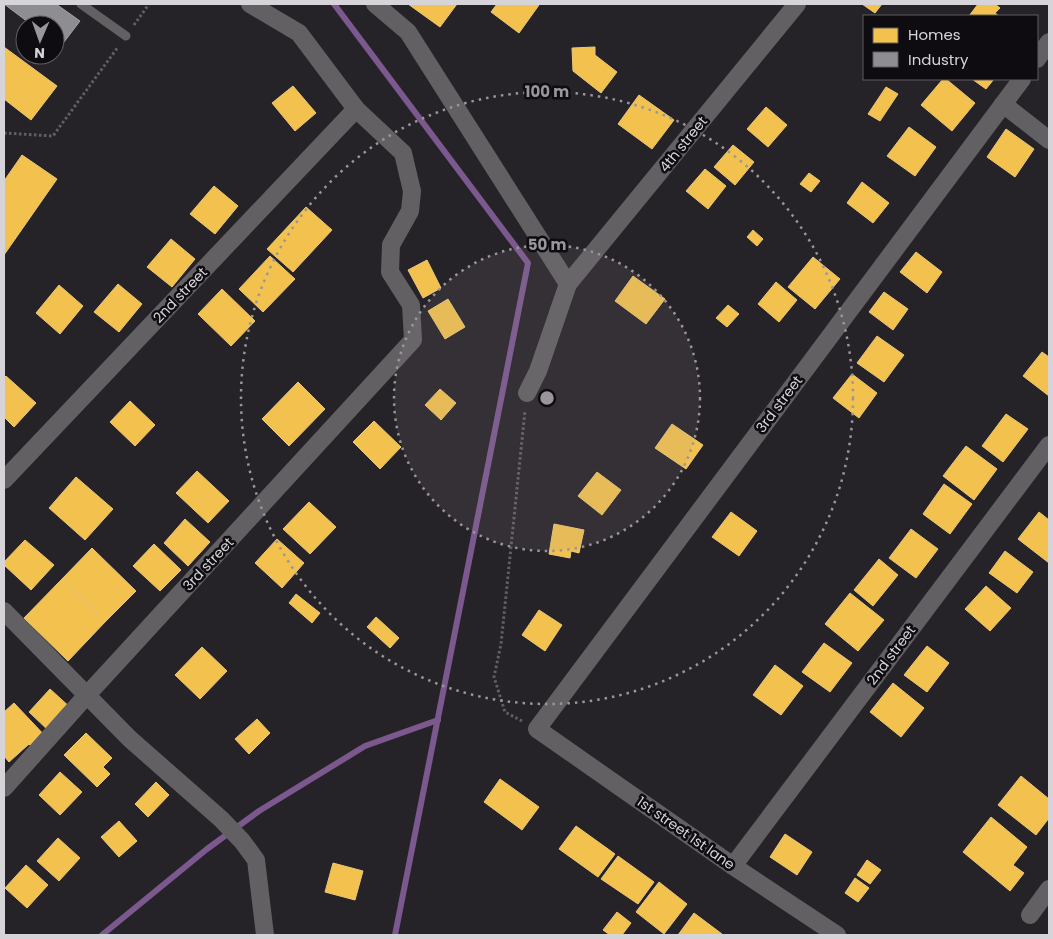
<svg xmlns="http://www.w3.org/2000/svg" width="1053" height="939" font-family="Poppins,sans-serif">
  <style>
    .homes { fill: #f2c14e; stroke: #eac778 }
    .industry { fill: #8d8d92; stroke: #a3a2a7 }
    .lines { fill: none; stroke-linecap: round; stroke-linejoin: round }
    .stream { stroke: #7b588e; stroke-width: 6 }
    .path { stroke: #605f61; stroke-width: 3; stroke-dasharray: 2.5 2.5; stroke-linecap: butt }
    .lane { stroke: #626063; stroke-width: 9 }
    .street { stroke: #626063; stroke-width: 18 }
    .ring { fill: none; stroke: #99969b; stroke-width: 2.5; stroke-dasharray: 2.5 5 }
    .labels { text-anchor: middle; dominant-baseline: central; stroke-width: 5; stroke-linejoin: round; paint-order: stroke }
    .street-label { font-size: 14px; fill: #d7d4d9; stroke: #0e0c10 }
    .centre { fill: #99969b; stroke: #0e0c10; stroke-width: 2.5 }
    .ring-label { font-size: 15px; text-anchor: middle; font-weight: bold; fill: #99969b; stroke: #0e0c10; stroke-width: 5; stroke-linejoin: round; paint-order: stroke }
  </style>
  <rect width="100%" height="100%" fill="#262328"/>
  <g class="homes">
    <path d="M408,4H457L440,27Z"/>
    <path d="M497,4H537L539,5L519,33L491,12Z"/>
    <path d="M862,4H882L875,13Z"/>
    <path d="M978,4H995L1000,8L995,13L999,16H969Z"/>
    <path d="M4,47L57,86L31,120L4,99Z"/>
    <path d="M595,47V55L617,72L601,93L573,71L572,48Z"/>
    <path d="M943,79H946L975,103L952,131L921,105Z"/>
    <path d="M972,79H994L986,89Z"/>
    <path d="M293,86L316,113L295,131L272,103Z"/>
    <path d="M886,87L898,94L880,121L868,114Z"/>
    <path d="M639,95L674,120L652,149L618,124Z"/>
    <path d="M766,107L787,125L768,147L747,129Z"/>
    <path d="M909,127L936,147L915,176L887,156Z"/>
    <path d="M1006,129L1034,149L1015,177L987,157Z"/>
    <path d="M733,145L754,162L735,185L714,167Z"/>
    <path d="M22,155L57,179L4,255V181Z"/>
    <path d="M705,169L726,186L708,209L686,191Z"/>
    <path d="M809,173L820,181L811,192L800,184Z"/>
    <path d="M862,182L889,203L873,223L847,203Z"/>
    <path d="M214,186L238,206L215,234L190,214Z"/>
    <path d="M306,207L332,230L293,272L267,249Z"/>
    <path d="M753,230L763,239L757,246L747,237Z"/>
    <path d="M171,239L195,259L172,287L147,267Z"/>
    <path d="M916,252L942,272L927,293L900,272Z"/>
    <path d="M270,256L295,279L263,312L239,289Z"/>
    <path d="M813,257L840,279L815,309L788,287Z"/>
    <path d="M427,260L441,288L423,298L408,270Z"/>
    <path d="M633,276L665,299L646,324L615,301Z"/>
    <path d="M776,282L797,300L779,322L758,304Z"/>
    <path d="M118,284L142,304L119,332L94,312Z"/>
    <path d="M59,285L83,306L60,334L36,313Z"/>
    <path d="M222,289L255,321L231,346L198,314Z"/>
    <path d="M884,292L908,309L893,330L869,312Z"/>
    <path d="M448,299L465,327L445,339L428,311Z"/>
    <path d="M728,305L739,314L727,327L716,318Z"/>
    <path d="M877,336L904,355L884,382L857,363Z"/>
    <path d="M1042,352L1049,357V396L1023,376Z"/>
    <path d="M852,374L877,393L859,418L833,398Z"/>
    <path d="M6,376L36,403L14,427L4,417V378Z"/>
    <path d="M298,382L325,409L289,446L262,419Z"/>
    <path d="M440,389L456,403L441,420L425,405Z"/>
    <path d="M130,401L155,425L135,446L110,422Z"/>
    <path d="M1006,414L1028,429L1003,462L982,446Z"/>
    <path d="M374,421L401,447L380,469L353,442Z"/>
    <path d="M672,424L703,445L686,469L655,448Z"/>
    <path d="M966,446L997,469L974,500L943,476Z"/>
    <path d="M197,471L229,501L208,523L176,493Z"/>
    <path d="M597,472L621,490L602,515L578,496Z"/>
    <path d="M76,477L113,509L85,540L49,508Z"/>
    <path d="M944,484L972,504L950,534L923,514Z"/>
    <path d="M309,502L336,527L310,554L283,529Z"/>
    <path d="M731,512L757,531L739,556L712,537Z"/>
    <path d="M1039,512L1049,520V563L1018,539Z"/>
    <path d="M185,519L210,542L188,566L164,543Z"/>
    <path d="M554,524L584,530L579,553L571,551L570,558L549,554Z"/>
    <path d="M911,529L938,549L916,578L889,558Z"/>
    <path d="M277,539L304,563L282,588L255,563Z"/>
    <path d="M25,540L54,565L31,590L4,565V562Z"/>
    <path d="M154,544L181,570L160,591L133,566Z"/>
    <path d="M92,548L136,591L106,621L62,579Z"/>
    <path d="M1005,551L1033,572L1017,593L989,573Z"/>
    <path d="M879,559L898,575L873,606L854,590Z"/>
    <path d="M62,579L106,621L68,661L24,618Z"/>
    <path d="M986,586L1011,608L990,631L965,609Z"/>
    <path d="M850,593L884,620L858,651L825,624Z"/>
    <path d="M296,594L320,613L312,623L289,603Z"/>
    <path d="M539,610L562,625L545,651L522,635Z"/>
    <path d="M376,617L399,638L390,648L367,627Z"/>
    <path d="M824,643L852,663L830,692L802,672Z"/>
    <path d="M927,646L949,663L927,692L904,675Z"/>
    <path d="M202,647L227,671L200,699L175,675Z"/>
    <path d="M775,665L803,686L781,715L753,695Z"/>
    <path d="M893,683L924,708L901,737L870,712Z"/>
    <path d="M50,689L72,709L50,732L29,712Z"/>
    <path d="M14,703L48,739L35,751L29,744L9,762L4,756V712Z"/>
    <path d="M257,719L270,733L249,754L235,739Z"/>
    <path d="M86,733L112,758L103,767L110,774L97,787L64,755Z"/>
    <path d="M60,772L82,792L60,815L39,795Z"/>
    <path d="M1021,776L1049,799V818L1036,835L998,805Z"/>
    <path d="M500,779L539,807L522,830L484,802Z"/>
    <path d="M156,782L169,795L148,817L135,804Z"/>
    <path d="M991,817L1027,847L1013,865L1024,873L1010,891L963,852Z"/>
    <path d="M119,821L137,841L119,857L101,837Z"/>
    <path d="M576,826L615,854L598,877L559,849Z"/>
    <path d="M785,834L812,852L797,875L770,857Z"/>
    <path d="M58,838L80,858L59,881L37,861Z"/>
    <path d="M618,856L654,882L638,904L601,879Z"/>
    <path d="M867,860L881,870L870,884L857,875Z"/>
    <path d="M333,863L363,871L355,900L325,892Z"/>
    <path d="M26,865L48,885L27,908L5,888Z"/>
    <path d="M855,878L869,888L858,902L845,893Z"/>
    <path d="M659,882L687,904L664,934L636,912Z"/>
    <path d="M617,912L631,923L622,935H610L603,930Z"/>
    <path d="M694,913L722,934V935H678Z"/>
  </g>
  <path class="industry" d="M4,4H56L80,21L61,46L55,42V25H32Z"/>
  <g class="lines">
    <g class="stream">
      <path d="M334,4L528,263L395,935"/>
      <path d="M102,935L207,849L259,811L365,746L438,720"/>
    </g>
    <g class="path">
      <path d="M134,25L149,4"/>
      <path d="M4,133L53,136L118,47"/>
      <path d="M522,721L505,712L494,677L501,644L525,411"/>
    </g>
    <path class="lane" d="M81,4L126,36"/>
    <g class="street">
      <path d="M375,4L408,32L568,284"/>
      <path d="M1037,59L1049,42"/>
      <path d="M1003,104L1049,140"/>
      <path d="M527,393L538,371L568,284L797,4"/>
      <path d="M4,480L356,109"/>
      <path d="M4,611L130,739L221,819L242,841L256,860L265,935"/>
      <path d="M4,788L87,695L413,340L411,305L390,272L391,245L410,211L412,191L403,153L356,109L299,33L250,4"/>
      <path d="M733,866L1049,445"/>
      <path d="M1030,915L1049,889"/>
      <path d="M837,935L733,866L537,729L1022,79"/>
    </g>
  </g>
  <circle cx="547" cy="398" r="153" fill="#99969b" fill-opacity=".12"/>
  <g class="ring">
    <circle cx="547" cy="398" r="153"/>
    <circle cx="547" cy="398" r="306"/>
  </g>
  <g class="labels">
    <g class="street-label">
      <text transform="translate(683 144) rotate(-51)">4th street</text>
      <text transform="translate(180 295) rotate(-46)">2nd street</text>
      <text transform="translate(779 404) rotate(-53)">3rd street</text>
      <text transform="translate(208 564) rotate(-47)">3rd street</text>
      <text transform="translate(891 655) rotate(-53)">2nd street</text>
      <text transform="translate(686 833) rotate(35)">1st street 1st lane</text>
    </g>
  </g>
  <circle cx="547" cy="398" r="8" class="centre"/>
  <g class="ring-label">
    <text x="547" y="97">100 m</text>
    <text x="547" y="250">50 m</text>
  </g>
  <rect width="1053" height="939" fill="none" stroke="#d7d4d9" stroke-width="10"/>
  <rect x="863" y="15" width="175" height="65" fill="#0e0c10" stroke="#5e5c60"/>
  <rect x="873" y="28" width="25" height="15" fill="#f2c14e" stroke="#5e5c60"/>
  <text x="908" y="40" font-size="15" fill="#d7d4d9">Homes</text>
  <rect x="873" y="52" width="25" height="15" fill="#8d8d92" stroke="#5e5c60"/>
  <text x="908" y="65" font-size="15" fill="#d7d4d9">Industry</text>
  <g transform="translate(40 40) rotate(182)"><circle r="24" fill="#0e0c10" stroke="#5e5c60"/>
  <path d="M0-4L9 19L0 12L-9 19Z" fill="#99969b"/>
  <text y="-8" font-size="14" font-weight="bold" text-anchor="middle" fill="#d7d4d9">N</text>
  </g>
</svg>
